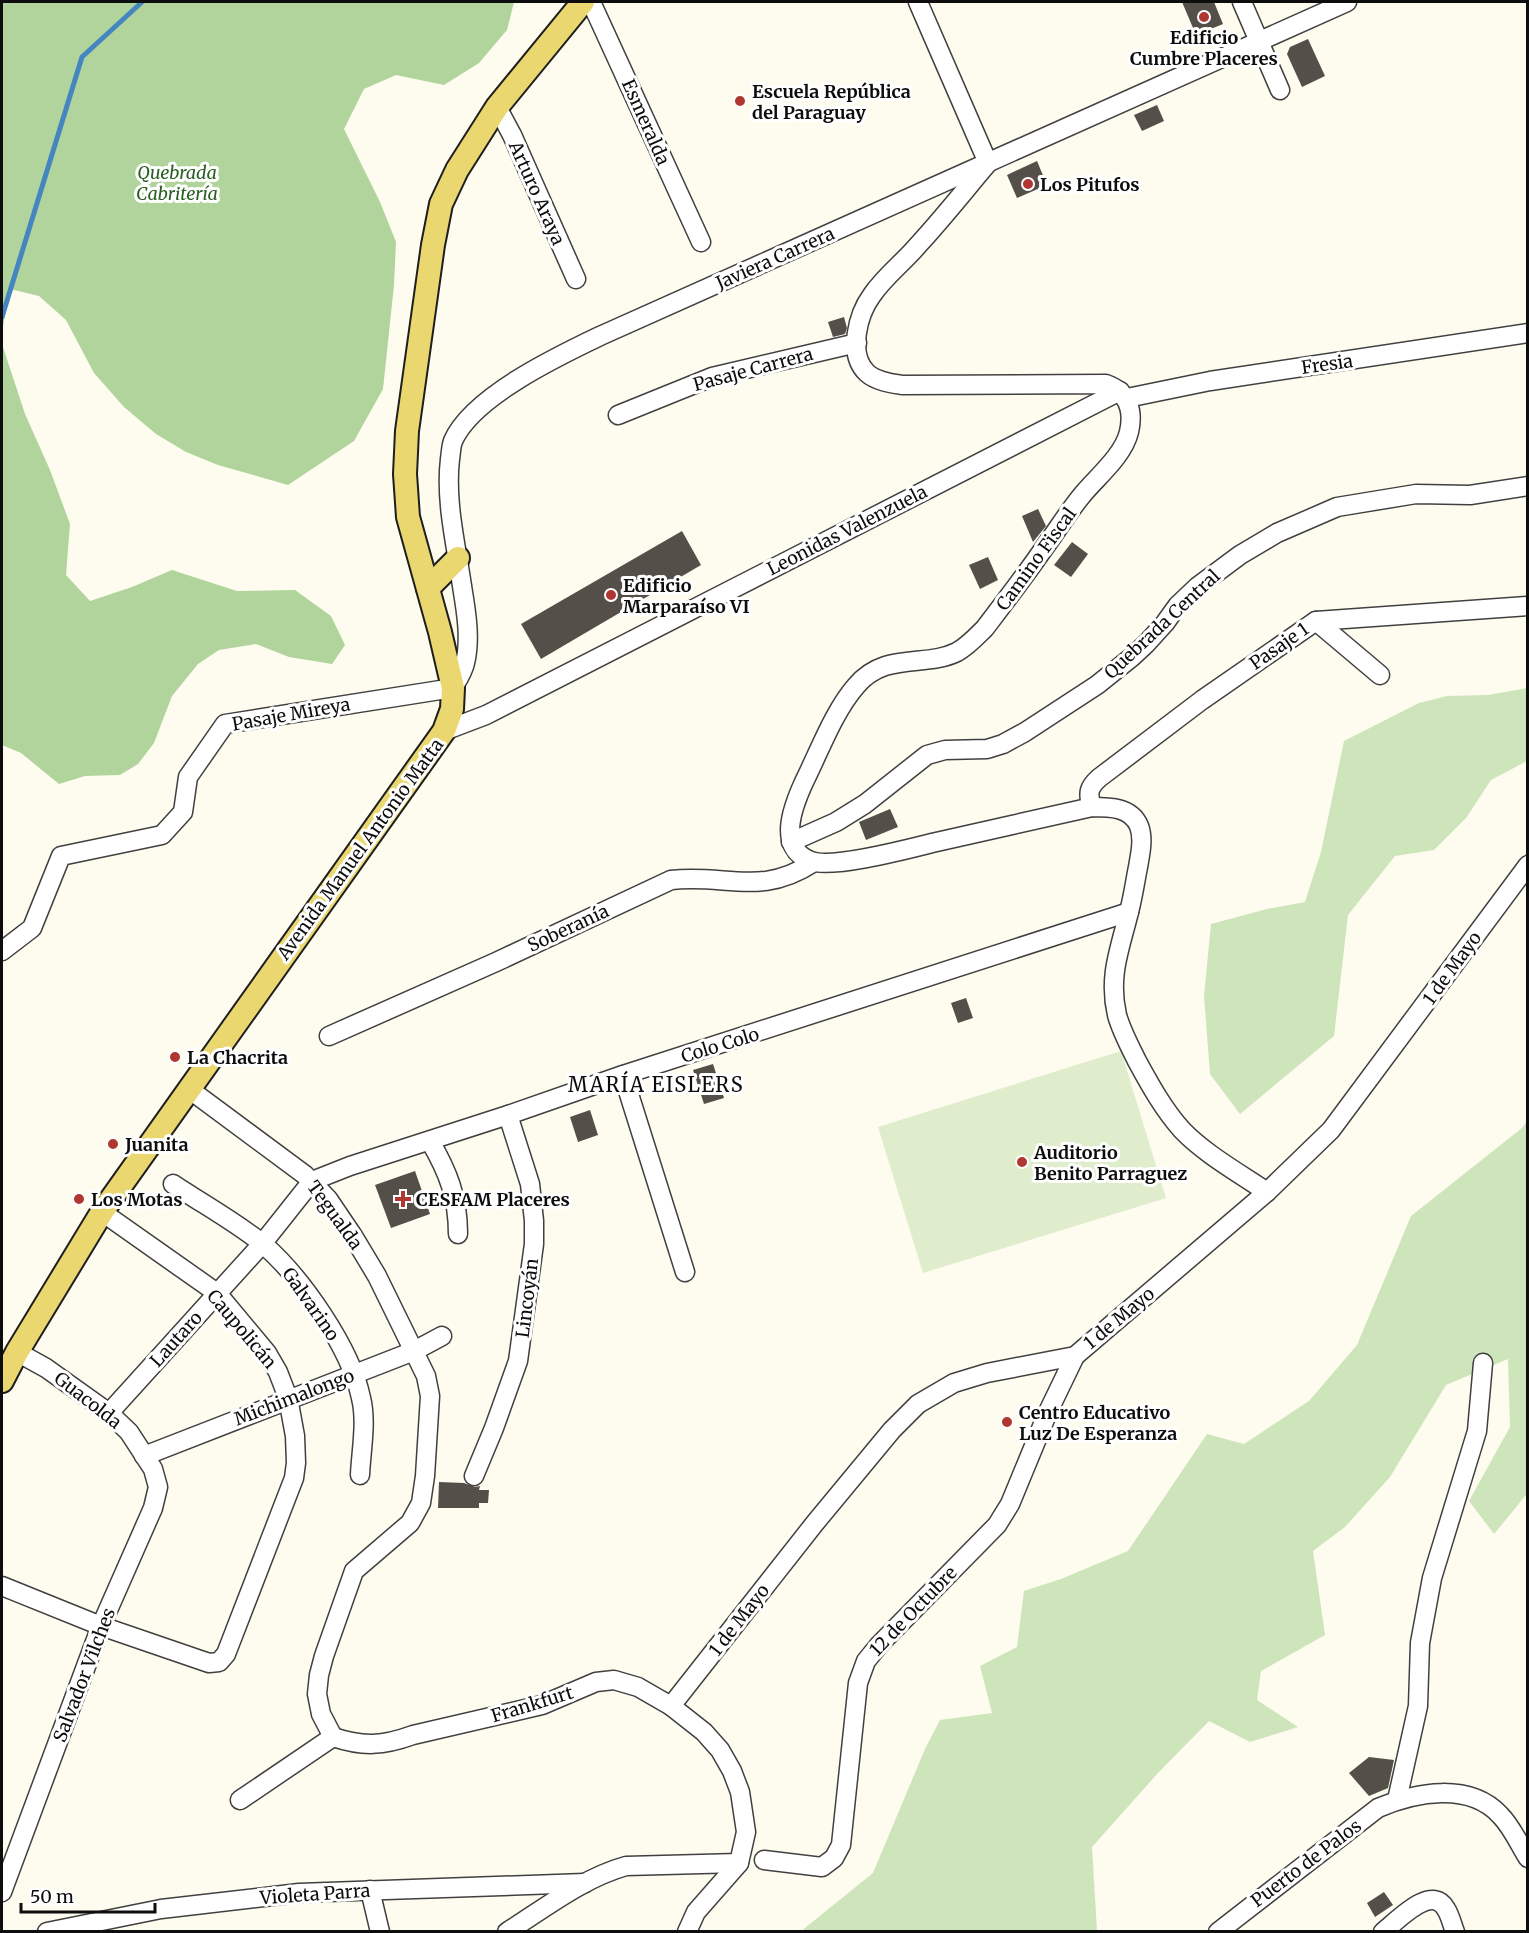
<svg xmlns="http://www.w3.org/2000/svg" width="1529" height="1933" font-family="Merriweather,serif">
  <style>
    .green { fill: #cee5bb }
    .forest { fill: #b1d49c }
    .pitch { fill: #dfedcc }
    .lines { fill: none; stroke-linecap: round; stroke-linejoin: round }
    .stream { stroke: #4686c0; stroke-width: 5 }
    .building { fill: #554f4a }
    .minor-casing { stroke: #404040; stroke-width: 21 }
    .major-casing { stroke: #1e1e1e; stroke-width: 26 }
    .minor { stroke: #fff; stroke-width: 18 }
    .major { stroke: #ebd770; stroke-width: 22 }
    .poi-dot { fill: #b03632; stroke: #fff; stroke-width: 2 }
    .labels { text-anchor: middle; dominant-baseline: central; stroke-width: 6; stroke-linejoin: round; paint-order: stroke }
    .poi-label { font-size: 18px; font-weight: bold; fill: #0d0d0d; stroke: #fff; text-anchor: start }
    .street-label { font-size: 18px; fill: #0d0d0d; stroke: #fff }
    .park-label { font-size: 18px; font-style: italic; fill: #2b5e24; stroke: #fff }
    .neighbourhood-label { font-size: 20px; letter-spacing: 1.5px; fill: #0d0d0d; stroke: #fff }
  </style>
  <rect width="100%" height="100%" fill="#fdfcef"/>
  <g class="green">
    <path d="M1527,688V761L1491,780L1466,818L1434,850L1395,856L1348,915L1334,1036L1240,1114L1210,1074L1204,996L1211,924L1267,909L1305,902L1321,852L1344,741L1419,703L1447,696L1488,695Z"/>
    <path d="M1527,1121V1487L1526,1495L1494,1534L1469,1501L1510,1427L1508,1359L1446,1385L1390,1477L1345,1527L1313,1551L1325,1635L1261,1671L1257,1700L1298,1727L1250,1742L1209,1721L1158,1773L1092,1847L1097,1931L800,1932L873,1873L925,1749L940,1720L992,1713L980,1666L1017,1647L1024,1591L1061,1579L1128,1551L1207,1434L1244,1444L1309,1401L1357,1345L1411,1216L1522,1128Z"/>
  </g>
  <g class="forest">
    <path d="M2,2H514L507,30L479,63L444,85L396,75L364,89L344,129L380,202L396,242L394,285L383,389L354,441L288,485L218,465L186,452L156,434L124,407L94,373L66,320L39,296L10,289L2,332Z"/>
    <path d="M2,344L25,414L50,470L70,524L66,575L90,601L132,587L172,570L237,591L295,590L331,616L345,645L332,664L289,657L256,644L219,650L198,664L172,696L154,743L138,764L120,775L85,776L59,784L21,753L2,745Z"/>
  </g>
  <path class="pitch" d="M1121,1051L1166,1198L923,1273L878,1127Z"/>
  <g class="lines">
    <path class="stream" d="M2,317L82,57L142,2"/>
  </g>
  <g class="building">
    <path d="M1182,2H1214L1223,24L1196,35Z"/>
    <path d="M1308,39L1325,76L1302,87L1287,54L1290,47Z"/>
    <path d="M1157,105L1164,121L1142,131L1134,115Z"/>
    <path d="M1037,161L1047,185L1017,198L1007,175Z"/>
    <path d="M844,317L847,328L845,334L833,337L828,322Z"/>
    <path d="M1038,509L1046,526L1033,542L1022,516Z"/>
    <path d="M682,531L701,565L541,659L521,624Z"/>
    <path d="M1072,542L1088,554L1071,577L1054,565Z"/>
    <path d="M988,557L998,580L980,589L969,565Z"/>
    <path d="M890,809L898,827L866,840L859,822Z"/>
    <path d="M966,998L973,1018L958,1023L951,1003Z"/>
    <path d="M713,1064L724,1098L704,1104L693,1070Z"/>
    <path d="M590,1110L598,1135L578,1142L570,1117Z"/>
    <path d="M415,1171L430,1214L391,1228L375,1185Z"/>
    <path d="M439,1482L464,1483L475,1487L480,1486L479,1490H489L488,1503H479V1508H438Z"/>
    <path d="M1369,1757L1394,1760L1388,1788L1369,1796L1349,1773Z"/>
    <path d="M1384,1892L1393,1905L1375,1917L1367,1903Z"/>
  </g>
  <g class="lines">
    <g class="minor-casing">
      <g id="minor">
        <path d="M591,2L701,242"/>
        <path d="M918,2L988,163C965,190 943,218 919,244C904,262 885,276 872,295C858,314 847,354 867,373C876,381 890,383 902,385L1106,384C1128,392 1134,410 1129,432C1123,456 1098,476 1083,494C1068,512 1056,532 1042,551C1024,577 1004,603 985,628C977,636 968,646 957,652C925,668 885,651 856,686C834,711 819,752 804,782C793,806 776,848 811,861C832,869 908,849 932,843C985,831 1039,819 1092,807C1110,807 1131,807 1139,826C1144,839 1140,855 1138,867C1135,882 1133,897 1129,912C1120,949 1108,976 1117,1015C1121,1030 1130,1047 1137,1061C1150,1085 1164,1110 1182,1130C1205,1154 1239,1173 1267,1192"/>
        <path d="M1242,2L1280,90"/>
        <path d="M497,107L512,135L576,279"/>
        <path d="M1127,398L1210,381L1528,333"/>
        <path d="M618,415L712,377L857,343"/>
        <path d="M1316,621L1380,675"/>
        <path d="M444,731L486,715L1120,391"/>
        <path d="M1092,807C1087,793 1089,787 1099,778L1202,700L1316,621L1528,606"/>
        <path d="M791,842L836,822L865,804L927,755L945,750L987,749L1003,744L1025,732L1097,685L1132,657L1146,644L1165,623L1178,605L1197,587L1240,555L1277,533L1337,507L1416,494L1470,495L1528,486"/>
        <path d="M2,951L32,928L61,856L162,835L183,812L188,777L225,724L453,688C457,681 463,672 465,663C471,639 466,610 462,586C456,544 445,501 450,459C451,453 451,446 453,441C472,397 558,356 600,336L1347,2"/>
        <path d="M329,1036L496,962L671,880C728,874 761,897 814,862"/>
        <path d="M623,1075L685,1272"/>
        <path d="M189,1089L305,1175L328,1199L353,1236L377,1276L426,1376L430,1396L425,1476L421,1503L410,1523L354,1571L324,1656L319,1675L317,1694L321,1714L333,1737C363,1747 383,1746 413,1735L542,1705L596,1682L614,1680L638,1687L671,1706L704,1732L720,1750L732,1771L740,1792L746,1832L739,1863L696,1912L687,1932"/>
        <path d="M430,1141C448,1172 458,1197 458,1234"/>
        <path d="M173,1184C201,1203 239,1224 264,1245C302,1278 351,1349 361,1398C367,1422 361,1451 360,1475"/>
        <path d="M109,1413L262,1244L312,1181L350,1166L508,1115L623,1075L1129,912"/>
        <path d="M144,1456L414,1351L442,1336"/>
        <path d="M474,1476L494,1428L518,1361L534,1244V1221L530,1184L508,1115"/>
        <path d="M2,1586L101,1626L209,1663L219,1662L226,1654L294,1478L296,1463L295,1436L288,1398L278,1372L267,1353L217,1293L102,1212"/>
        <path d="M671,1706L815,1523L892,1430L918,1404L954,1383L987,1373L1075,1356L1267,1192L1331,1130L1528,865"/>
        <path d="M240,1800L333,1737"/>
        <path d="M1397,1800L1418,1706L1420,1643L1432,1578L1477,1431L1483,1363"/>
        <path d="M764,1860L822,1867L834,1858L841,1845L858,1683L866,1661L879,1645L997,1525L1010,1504L1048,1412L1075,1356"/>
        <path d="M370,1890L380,1932"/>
        <path d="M2,1892L101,1626L153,1508L158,1487L153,1469L129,1432L109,1413L46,1368L17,1352"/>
        <path d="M47,1932L161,1909L299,1893L585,1883"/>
        <path d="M507,1932C545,1908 583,1878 626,1866L739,1863"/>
        <path d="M1218,1932L1378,1808C1416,1792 1469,1782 1500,1815C1512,1827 1519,1844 1528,1858"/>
        <path d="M1383,1932C1397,1921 1432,1883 1446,1909C1450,1915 1452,1924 1455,1932"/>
      </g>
    </g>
    <g class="major-casing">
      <g id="major">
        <path d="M428,588L458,558"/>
        <path d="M2,1381L17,1352L102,1212L444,731L452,709L453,688L440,632L408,517L405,474L407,431L433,245L441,204L457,170L497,107L583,2"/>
      </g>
    </g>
    <use href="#minor" class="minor"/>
    <use href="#major" class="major"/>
  </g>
  <g class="poi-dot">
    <circle cx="1204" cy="17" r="6"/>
    <circle cx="740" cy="101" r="6"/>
    <circle cx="1028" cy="184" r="6"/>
    <circle cx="611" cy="595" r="6"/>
    <circle cx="175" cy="1057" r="6"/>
    <circle cx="113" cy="1144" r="6"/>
    <circle cx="1022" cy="1162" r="6"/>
    <circle cx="79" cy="1199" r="6"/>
    <path d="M400 1190h6v6h6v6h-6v6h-6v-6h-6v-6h6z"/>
    <circle cx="1007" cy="1422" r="6"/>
  </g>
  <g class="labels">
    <g class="poi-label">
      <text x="1204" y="37" text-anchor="middle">Edificio<tspan x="1204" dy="21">Cumbre Placeres</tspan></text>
      <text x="752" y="91">Escuela República<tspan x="752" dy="21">del Paraguay</tspan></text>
      <text x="1040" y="184">Los Pitufos</text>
      <text x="623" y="585">Edificio<tspan x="623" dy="21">Marparaíso VI</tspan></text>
      <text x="187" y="1057">La Chacrita</text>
      <text x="125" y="1144">Juanita</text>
      <text x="1034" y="1152">Auditorio<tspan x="1034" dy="21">Benito Parraguez</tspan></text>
      <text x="91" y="1199">Los Motas</text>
      <text x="416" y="1199">CESFAM Placeres</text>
      <text x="1019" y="1412">Centro Educativo<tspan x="1019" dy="21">Luz De Esperanza</tspan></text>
    </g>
    <g class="street-label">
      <text transform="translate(646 122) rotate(66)">Esmeralda</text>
      <text transform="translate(537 193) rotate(66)">Arturo Araya</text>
      <text transform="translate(775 258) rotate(-24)">Javiera Carrera</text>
      <text transform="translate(1327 364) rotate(-8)">Fresia</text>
      <text transform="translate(753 369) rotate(-15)">Pasaje Carrera</text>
      <text transform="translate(847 530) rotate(-27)">Leonidas Valenzuela</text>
      <text transform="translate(1036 559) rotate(-54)">Camino Fiscal</text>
      <text transform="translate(1162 624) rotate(-43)">Quebrada Central</text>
      <text transform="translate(1279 646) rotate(-35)">Pasaje 1</text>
      <text transform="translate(291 714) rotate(-10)">Pasaje Mireya</text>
      <text transform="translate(360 849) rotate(-54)">Avenida Manuel Antonio Matta</text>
      <text transform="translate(568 928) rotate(-25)">Soberanía</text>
      <text transform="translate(1452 968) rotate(-54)">1 de Mayo</text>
      <text transform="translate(720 1045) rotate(-17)">Colo Colo</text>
      <text transform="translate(335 1215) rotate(54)">Tegualda</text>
      <text transform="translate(527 1298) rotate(-83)">Lincoyán</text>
      <text transform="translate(311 1304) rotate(55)">Galvarino</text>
      <text transform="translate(1119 1318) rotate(-40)">1 de Mayo</text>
      <text transform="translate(242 1329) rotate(50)">Caupolicán</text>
      <text transform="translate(176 1339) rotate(-48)">Lautaro</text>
      <text transform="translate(294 1397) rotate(-21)">Michimalongo</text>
      <text transform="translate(88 1400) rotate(38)">Guacolda</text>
      <text transform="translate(913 1611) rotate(-46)">12 de Octubre</text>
      <text transform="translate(739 1620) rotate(-52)">1 de Mayo</text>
      <text transform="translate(84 1675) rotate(-69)">Salvador Vilches</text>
      <text transform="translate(532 1704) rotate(-17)">Frankfurt</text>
      <text transform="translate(1306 1863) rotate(-37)">Puerto de Palos</text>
      <text transform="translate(315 1894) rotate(-4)">Violeta Parra</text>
    </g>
    <g class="park-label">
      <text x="177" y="172">Quebrada<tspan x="177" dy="21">Cabritería</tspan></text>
    </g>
    <g class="neighbourhood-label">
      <text x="656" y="1084">MARÍA EISLERS</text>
    </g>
  </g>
  <rect width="1529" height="1933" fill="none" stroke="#0d0d0d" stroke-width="6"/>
  <path d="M21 1903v9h134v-9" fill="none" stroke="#0d0d0d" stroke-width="3"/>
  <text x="30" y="1903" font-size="18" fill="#0d0d0d" stroke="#ffffff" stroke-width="4.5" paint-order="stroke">50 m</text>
</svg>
